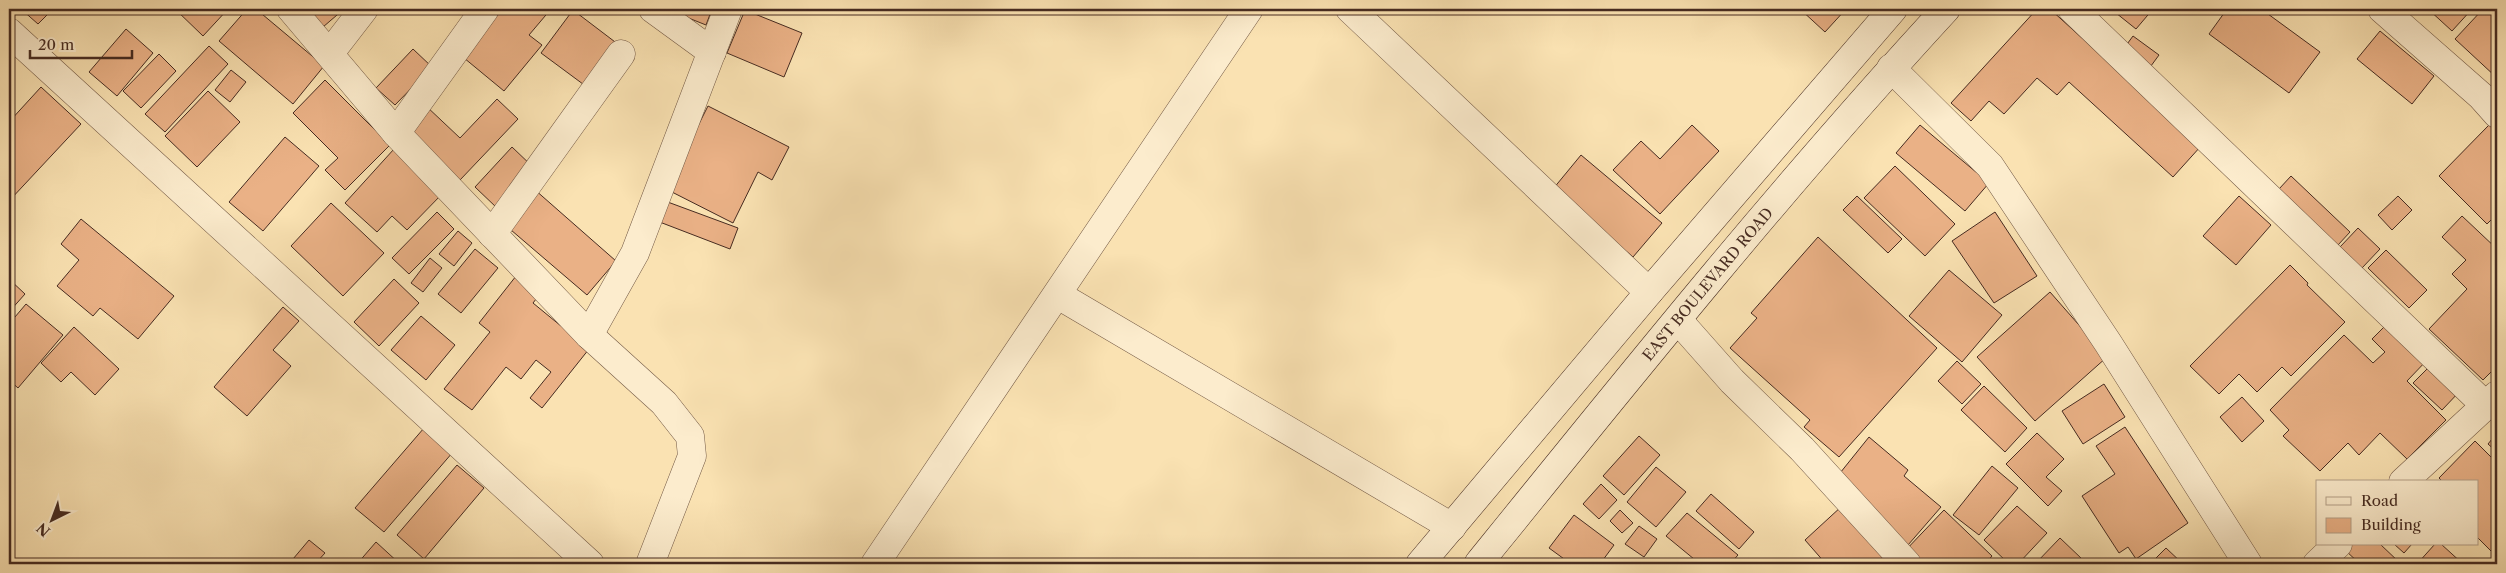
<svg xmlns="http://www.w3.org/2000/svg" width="2506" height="573" font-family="'Libre Caslon Text',serif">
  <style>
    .building { fill: #eab186; stroke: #462b21 }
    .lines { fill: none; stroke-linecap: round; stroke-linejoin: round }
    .minor-casing { stroke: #735945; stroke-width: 29 }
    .secondary-casing { stroke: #462b21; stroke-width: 29 }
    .minor { stroke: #fceccd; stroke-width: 28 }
    .secondary { stroke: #fceccd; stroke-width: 28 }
    .labels { text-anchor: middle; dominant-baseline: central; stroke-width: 5; stroke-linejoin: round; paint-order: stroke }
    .street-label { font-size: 15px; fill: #462b21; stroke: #fceccd }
  </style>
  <rect width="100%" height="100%" fill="#fae2b2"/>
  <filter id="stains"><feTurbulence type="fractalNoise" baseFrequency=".004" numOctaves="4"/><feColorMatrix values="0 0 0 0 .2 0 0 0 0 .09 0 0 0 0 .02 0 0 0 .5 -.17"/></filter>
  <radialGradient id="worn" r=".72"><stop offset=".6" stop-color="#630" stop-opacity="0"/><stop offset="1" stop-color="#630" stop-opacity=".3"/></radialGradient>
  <g class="building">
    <path d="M21,9H53L38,24Z"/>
    <path d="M175,9H228L203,36Z"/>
    <path d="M247,9H256L324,66L293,104L219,41Z"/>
    <path d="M307,9H344L323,27Z"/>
    <path d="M496,9H551L529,35L542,45L504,91L458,53Z"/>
    <path d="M666,9H712L706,25Z"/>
    <path d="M1800,9H1846L1825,32Z"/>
    <path d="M2037,9H2050L2201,146L2173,177L2069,82L2057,95L2037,78L2004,114L1989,101L1971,121L1951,103Z"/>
    <path d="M2111,9H2153L2136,29Z"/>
    <path d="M2227,9H2272L2268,14L2320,52L2289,93L2209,34Z"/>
    <path d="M2428,9H2472L2452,31Z"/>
    <path d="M2483,9H2497L2496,77L2455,39Z"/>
    <path d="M573,10L623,48L591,90L541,53Z"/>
    <path d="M745,10L802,33L784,77L727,53Z"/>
    <path d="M126,29L153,53L117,96L89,72Z"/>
    <path d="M2380,31L2434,76L2412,104L2357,59Z"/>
    <path d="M2133,36L2159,55L2148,70L2122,51Z"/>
    <path d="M209,46L228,64L165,132L145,114Z"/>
    <path d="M413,49L432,67L395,105L376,88Z"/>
    <path d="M159,54L176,71L141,108L123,91Z"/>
    <path d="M231,70L246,82L230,102L215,90Z"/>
    <path d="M325,80L390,145L345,190L325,170L338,158L293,113Z"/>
    <path d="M41,87L81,124L9,201V122Z"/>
    <path d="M208,91L240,122L197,167L165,136Z"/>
    <path d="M497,99L518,119L460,180L405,127L425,105L460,138Z"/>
    <path d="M708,106L789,147L772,180L758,172L733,223L666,189Z"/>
    <path d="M1692,125L1719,151L1660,214L1613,170L1641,141L1660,159Z"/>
    <path d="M1920,125L1989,183L1965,211L1896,153Z"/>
    <path d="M2489,125L2497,133V214L2487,224L2439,176Z"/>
    <path d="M285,137L319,166L263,231L229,202Z"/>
    <path d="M512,147L534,168L497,208L475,187Z"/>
    <path d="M394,149L442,194L407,230L392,216L377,232L345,203Z"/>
    <path d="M1581,155L1662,223L1633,257L1553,189Z"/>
    <path d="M1895,166L1955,224L1925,256L1864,198Z"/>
    <path d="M2291,176L2350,232L2338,245L2279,189Z"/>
    <path d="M534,189L616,261L587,295L504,224Z"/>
    <path d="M1857,196L1902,239L1888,253L1843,210Z"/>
    <path d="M2239,196L2271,225L2236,265L2203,236Z"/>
    <path d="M2398,196L2412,210L2392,230L2378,215Z"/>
    <path d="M665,201L738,228L730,249L657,221Z"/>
    <path d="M331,203L384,253L343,296L291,246Z"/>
    <path d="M437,212L454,229L409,274L392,258Z"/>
    <path d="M1995,212L2037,276L1994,303L1952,241Z"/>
    <path d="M2462,216L2497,249V366L2483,380L2429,329L2467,289L2452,274L2466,260L2442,237Z"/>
    <path d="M81,219L174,296L138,339L100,308L93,316L57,286L79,260L61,244Z"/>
    <path d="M2358,228L2380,249L2362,268L2340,247Z"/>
    <path d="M458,231L472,243L454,266L439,254Z"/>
    <path d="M1818,237L1937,348L1839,457L1804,427L1810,420L1730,348L1757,318L1751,313Z"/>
    <path d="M475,249L498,268L461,313L438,294Z"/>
    <path d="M2386,250L2427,290L2409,308L2368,268Z"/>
    <path d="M430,258L442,268L423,292L411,283Z"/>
    <path d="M2290,265L2308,283L2307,285L2345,322L2291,376L2282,367L2257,392L2239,374L2219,394L2190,366Z"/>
    <path d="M1949,270L2002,315L1962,362L1909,316Z"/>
    <path d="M520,271L543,290L533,303L589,349L542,408L530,398L551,372L536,360L521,379L506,367L472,410L444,389L490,332L479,323Z"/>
    <path d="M9,279L25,294L9,312Z"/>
    <path d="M394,279L419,303L379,346L354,322Z"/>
    <path d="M2050,292L2107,357L2035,421L1977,357Z"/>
    <path d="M26,304L63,335L18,388L9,380V324Z"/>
    <path d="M283,307L299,321L273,350L291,366L247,416L214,387Z"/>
    <path d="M421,316L455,345L426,380L391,350Z"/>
    <path d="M2391,320L2429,358L2407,381L2446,420L2407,459L2380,433L2359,455L2348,443L2320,471L2283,436L2289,430L2270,410L2344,335L2373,363L2385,352L2372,339Z"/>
    <path d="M74,327L119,369L95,395L71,372L61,382L41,363Z"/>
    <path d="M1957,361L1981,384L1962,404L1938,381Z"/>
    <path d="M2433,363L2461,390L2442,410L2413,383Z"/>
    <path d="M2104,384L2125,417L2083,444L2062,411Z"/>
    <path d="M1984,386L2027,428L2005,452L1961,410Z"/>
    <path d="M2242,397L2264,421L2242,442L2220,417Z"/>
    <path d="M2125,427L2188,523L2136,559L2128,547L2119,553L2082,496L2115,474L2096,446Z"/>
    <path d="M424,428L453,452L384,532L355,508Z"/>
    <path d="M2037,433L2064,459L2046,477L2062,491L2048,506L2006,464Z"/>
    <path d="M2497,433V452L2488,444Z"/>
    <path d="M1639,436L1660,455L1624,495L1603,476Z"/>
    <path d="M1869,437L1908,470L1904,476L1941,507L1908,545L1832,483Z"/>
    <path d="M2475,441L2497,463V550L2494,554L2477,537V482H2443L2439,478Z"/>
    <path d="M457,465L484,488L424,559L397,535Z"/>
    <path d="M1992,466L2018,488L1979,535L1953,515Z"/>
    <path d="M1656,467L1686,492L1656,527L1627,502Z"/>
    <path d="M1601,484L1617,500L1599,519L1583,504Z"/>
    <path d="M1711,494L1754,532L1739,549L1696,511Z"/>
    <path d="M1842,506L1895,564H1826L1805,540Z"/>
    <path d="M2017,506L2047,533L2018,564H2009L1984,540Z"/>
    <path d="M1620,510L1633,523L1622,533L1610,521Z"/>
    <path d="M1944,510L1992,556L1985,564H1913L1902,554Z"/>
    <path d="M1687,513L1738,555L1730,564H1700L1666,536Z"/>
    <path d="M1574,515L1614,545L1600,564H1571L1549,548Z"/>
    <path d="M1639,526L1657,539L1644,557L1625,544Z"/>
    <path d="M2060,538L2082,559L2076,564H2035Z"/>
    <path d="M309,540L325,553L315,564H298L293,559Z"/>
    <path d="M376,542L400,564H357Z"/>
    <path d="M2350,544H2380L2400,563L2360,564L2345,550Z"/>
    <path d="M2394,544H2412L2404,553Z"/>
    <path d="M2435,544H2441L2463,564H2417Z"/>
    <path d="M2166,548L2183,564H2150Z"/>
  </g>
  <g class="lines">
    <g class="minor-casing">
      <g id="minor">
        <path d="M291,9L396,133L589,335L664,403L690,436L692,456L650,564"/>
        <path d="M653,9L712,52"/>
        <path d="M1350,9L1649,292"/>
        <path d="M2072,9L2485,405"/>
        <path d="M2382,9L2481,96L2497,114"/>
        <path d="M9,32L590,564"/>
        <path d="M330,53L364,9"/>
        <path d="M1891,68L1990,166L2108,343L2248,564"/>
        <path d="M396,133L485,9"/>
        <path d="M492,234L621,54"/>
        <path d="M1058,295L1452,527"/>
        <path d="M1678,320L1732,381L1802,449L1907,564"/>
        <path d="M589,335L635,253L728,9"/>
        <path d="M2403,482L2497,395"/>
        <path d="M875,564L1249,9"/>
        <path d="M2317,564L2338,544"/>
      </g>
    </g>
    <g class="secondary-casing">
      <g id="secondary">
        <path d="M1420,564L1649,292L1893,9"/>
        <path id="s1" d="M1478,564C1630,376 1782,187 1946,9"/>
      </g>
    </g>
    <use href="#minor" class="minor"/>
    <use href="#secondary" class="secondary"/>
  </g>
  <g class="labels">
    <g class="street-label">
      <text stroke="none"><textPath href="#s1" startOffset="362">EAST BOULEVARD ROAD</textPath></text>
    </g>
  </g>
  <rect width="2506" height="573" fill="none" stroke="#fae2b2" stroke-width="30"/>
  <rect x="10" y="10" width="2486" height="553" fill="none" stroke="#462b21" stroke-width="2.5"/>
  <rect x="15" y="15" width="2476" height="543" fill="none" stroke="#462b21"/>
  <rect x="2316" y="480" width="162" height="65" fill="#fceccd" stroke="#b39f88"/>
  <rect x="2326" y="497" width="25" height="8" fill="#fceccd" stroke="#b39f88"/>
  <text x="2361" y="506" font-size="15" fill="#462b21">Road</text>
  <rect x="2326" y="518" width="25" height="15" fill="#eab186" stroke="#b39f88"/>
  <text x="2361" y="530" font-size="15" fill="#462b21">Building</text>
  <g transform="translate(52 520) rotate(222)" stroke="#fceccd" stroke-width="4" paint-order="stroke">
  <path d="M0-4L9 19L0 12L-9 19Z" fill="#462b21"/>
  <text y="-8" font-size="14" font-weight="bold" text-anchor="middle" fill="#462b21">N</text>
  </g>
  <path d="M30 50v8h102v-8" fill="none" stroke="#462b21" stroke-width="2.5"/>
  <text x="38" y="50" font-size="15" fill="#462b21" stroke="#fceccd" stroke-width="4" paint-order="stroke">20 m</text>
  <rect width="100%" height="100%" filter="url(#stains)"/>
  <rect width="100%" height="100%" fill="url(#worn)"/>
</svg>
